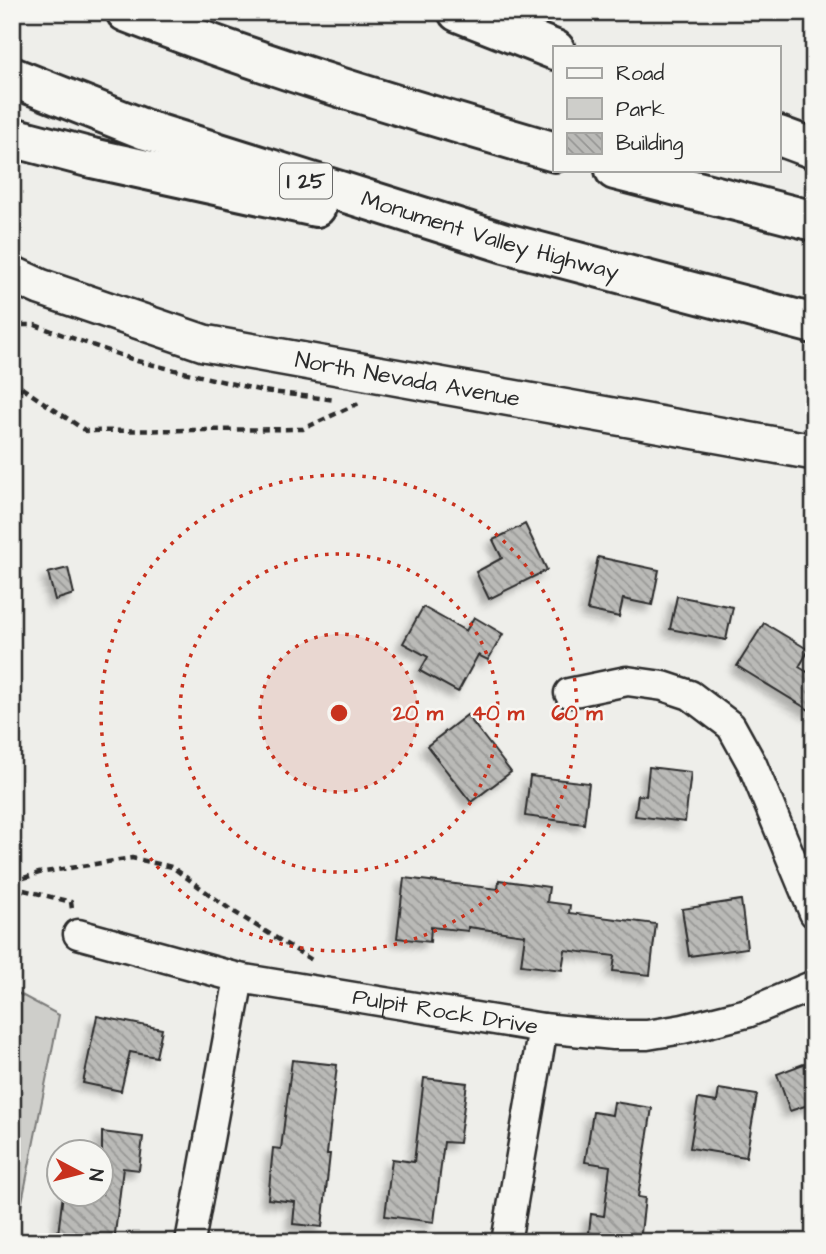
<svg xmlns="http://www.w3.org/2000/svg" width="826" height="1254" font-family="'Architects Daughter',sans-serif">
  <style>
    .park { fill: #cececa; stroke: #7c7c7a; stroke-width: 2 }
    .building { fill: url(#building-back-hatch); stroke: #2b2b2b; stroke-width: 2; filter: url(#shadow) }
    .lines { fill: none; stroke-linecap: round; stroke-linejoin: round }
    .minor-casing { stroke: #2b2b2b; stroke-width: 33 }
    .major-casing { stroke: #2b2b2b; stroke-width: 40 }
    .highway-casing { stroke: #2b2b2b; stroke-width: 44 }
    .path { stroke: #2b2b2b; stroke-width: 4.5; stroke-dasharray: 7 5; stroke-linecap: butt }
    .minor { stroke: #f6f6f2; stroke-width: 28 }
    .major { stroke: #f6f6f2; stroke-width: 35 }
    .highway { stroke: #f6f6f2; stroke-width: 38 }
    .ring { fill: none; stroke: #c8321e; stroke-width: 3.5; stroke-dasharray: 3.5 7 }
    .labels { text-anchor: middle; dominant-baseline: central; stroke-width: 5; stroke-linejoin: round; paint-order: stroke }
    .shield { fill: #f6f6f2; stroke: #686867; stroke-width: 2 }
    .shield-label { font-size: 21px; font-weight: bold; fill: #2b2b2b }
    .street-label { font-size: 23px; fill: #2b2b2b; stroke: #f6f6f2 }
    .centre { fill: #c8321e; stroke: #f6f6f2; stroke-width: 3.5 }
    .ring-label { font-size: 21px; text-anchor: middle; font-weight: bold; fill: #c8321e; stroke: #f6f6f2; stroke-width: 5; stroke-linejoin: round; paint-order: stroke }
  </style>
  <defs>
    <pattern id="building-back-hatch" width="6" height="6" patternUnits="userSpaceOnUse" patternTransform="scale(1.75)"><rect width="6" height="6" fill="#babab7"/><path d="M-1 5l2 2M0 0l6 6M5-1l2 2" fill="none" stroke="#979795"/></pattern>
    <filter id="shadow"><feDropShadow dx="-6" dy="6" stdDeviation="3.5" flood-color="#0004"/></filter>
  </defs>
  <rect width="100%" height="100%" fill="#eeeeea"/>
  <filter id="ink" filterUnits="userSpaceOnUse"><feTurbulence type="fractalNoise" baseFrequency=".0143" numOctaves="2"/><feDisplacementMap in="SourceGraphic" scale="14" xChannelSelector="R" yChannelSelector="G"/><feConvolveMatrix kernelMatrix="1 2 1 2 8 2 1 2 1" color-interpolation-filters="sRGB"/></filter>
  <g filter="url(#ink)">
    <path class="park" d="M12,990L59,1015L14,1242H12Z"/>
    <g class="building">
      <path d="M525,524L547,570L489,599L476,572L502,558L493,540Z"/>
      <path d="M598,557L659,570L652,605L623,599L619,617L587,610Z"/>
      <path d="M68,568L74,594L55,600L48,573Z"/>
      <path d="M677,596L733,607L726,640L670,629Z"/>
      <path d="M423,607L466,631L474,617L503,634L488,660L478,655L458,692L420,671L428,657L403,643Z"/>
      <path d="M764,623L809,650L799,667L814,676V713L737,666Z"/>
      <path d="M467,715L511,772L471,802L427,746Z"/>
      <path d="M649,767L691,772L685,822L635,816L638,795L646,796Z"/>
      <path d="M530,776L589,783L584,824L525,816Z"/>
      <path d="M404,878L498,889L499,880L549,887L547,902L570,905L569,913L656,924L650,975L613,971L615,956L565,950L562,970L521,965L525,935L468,927V931L431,927L430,942L397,938Z"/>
      <path d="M741,900L747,948L689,956L682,909Z"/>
      <path d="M97,1016L162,1029L156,1057L130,1052L121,1091L83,1083Z"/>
      <path d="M292,1060L337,1065L327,1154H330L322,1227L293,1224L295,1202L268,1199L273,1148L281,1149Z"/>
      <path d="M814,1060V1103L790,1111L777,1074Z"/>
      <path d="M424,1078L467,1083L459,1143L444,1142L434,1222L385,1216L392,1159L414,1162Z"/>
      <path d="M719,1089L757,1095L746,1157L690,1148L698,1099L717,1102Z"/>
      <path d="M614,1102L652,1108L638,1197L645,1198L640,1242H588L591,1214L604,1216L610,1166L585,1162L593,1112L612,1115Z"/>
      <path d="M102,1132L143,1137L139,1170L123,1168L114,1242H57L63,1194H102Z"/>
    </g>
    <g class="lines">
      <g class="minor-casing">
        <g id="minor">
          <path d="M569,693L627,681L663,686L690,695L731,726L752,764L814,913"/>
          <path id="s1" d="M78,934L239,978L543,1028L614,1035H647L683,1029L747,1013L814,985"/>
          <path d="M190,1242L239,978"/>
          <path d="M506,1242L543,1028"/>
        </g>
      </g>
      <g class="major-casing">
        <g id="major">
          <path id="s2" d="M12,274L40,287L204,343L814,452"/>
        </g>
      </g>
      <g class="highway-casing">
        <g id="highway">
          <path d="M126,12C266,67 411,110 555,152"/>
          <path d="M458,12L555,50"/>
          <path id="s3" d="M12,77L146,130L505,243L814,324"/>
          <path d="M779,136L814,149"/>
          <path d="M12,137L92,158L316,207"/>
          <path d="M615,170L814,221"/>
        </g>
      </g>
      <g class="path">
        <path d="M12,321L18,325H35L137,361L263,391L336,400"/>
        <path d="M12,379L22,388L12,393"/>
        <path d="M22,388L86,431L303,429L359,403"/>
        <path d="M12,882L39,873L132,858L172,867L231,910L315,962"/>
        <path d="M12,887L71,902L72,909"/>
      </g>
      <use href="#minor" class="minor"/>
      <use href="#major" class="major"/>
      <use href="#highway" class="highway"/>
    </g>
  </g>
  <circle cx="339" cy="713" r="79" fill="#c8321e" fill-opacity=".12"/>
  <g class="ring">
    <circle cx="339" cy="713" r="79"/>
    <circle cx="339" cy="713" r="159"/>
    <circle cx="339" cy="713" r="238"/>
  </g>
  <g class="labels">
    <rect class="shield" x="280" y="163.5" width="52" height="35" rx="5"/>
    <g class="shield-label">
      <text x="306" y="181">I 25</text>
    </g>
    <g class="street-label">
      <text stroke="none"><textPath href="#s3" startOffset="504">Monument Valley Highway</textPath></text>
      <text stroke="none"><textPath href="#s2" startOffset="411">North Nevada Avenue</textPath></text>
      <text stroke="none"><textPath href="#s1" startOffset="376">Pulpit Rock Drive</textPath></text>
    </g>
  </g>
  <circle cx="339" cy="713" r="10" class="centre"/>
  <g class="ring-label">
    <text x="418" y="720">20 m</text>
    <text x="498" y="720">40 m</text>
    <text x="577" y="720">60 m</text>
  </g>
  <rect width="826" height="1254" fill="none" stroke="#f6f6f2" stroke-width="42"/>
  <rect x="21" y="21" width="784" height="1212" fill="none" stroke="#2b2b2b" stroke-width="2.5" filter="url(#ink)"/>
  <rect x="553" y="46" width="228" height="126" fill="#f6f6f2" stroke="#a5a5a2" stroke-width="2"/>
  <rect x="567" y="68" width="35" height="10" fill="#f6f6f2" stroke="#a5a5a2" stroke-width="2"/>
  <text x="616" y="80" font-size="21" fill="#2b2b2b">Road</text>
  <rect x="567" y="98" width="35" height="21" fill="#cececa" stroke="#a5a5a2" stroke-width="2"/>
  <text x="616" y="116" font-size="21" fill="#2b2b2b">Park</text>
  <rect x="567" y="133" width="35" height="21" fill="url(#building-back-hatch)" stroke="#a5a5a2" stroke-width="2"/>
  <text x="616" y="150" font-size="21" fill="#2b2b2b">Building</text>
  <g transform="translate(80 1173) rotate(97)"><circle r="33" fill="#f6f6f2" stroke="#a5a5a2" stroke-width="2"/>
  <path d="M0-5L12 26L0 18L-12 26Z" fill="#c8321e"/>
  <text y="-10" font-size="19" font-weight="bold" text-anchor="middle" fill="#2b2b2b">N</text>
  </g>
</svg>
